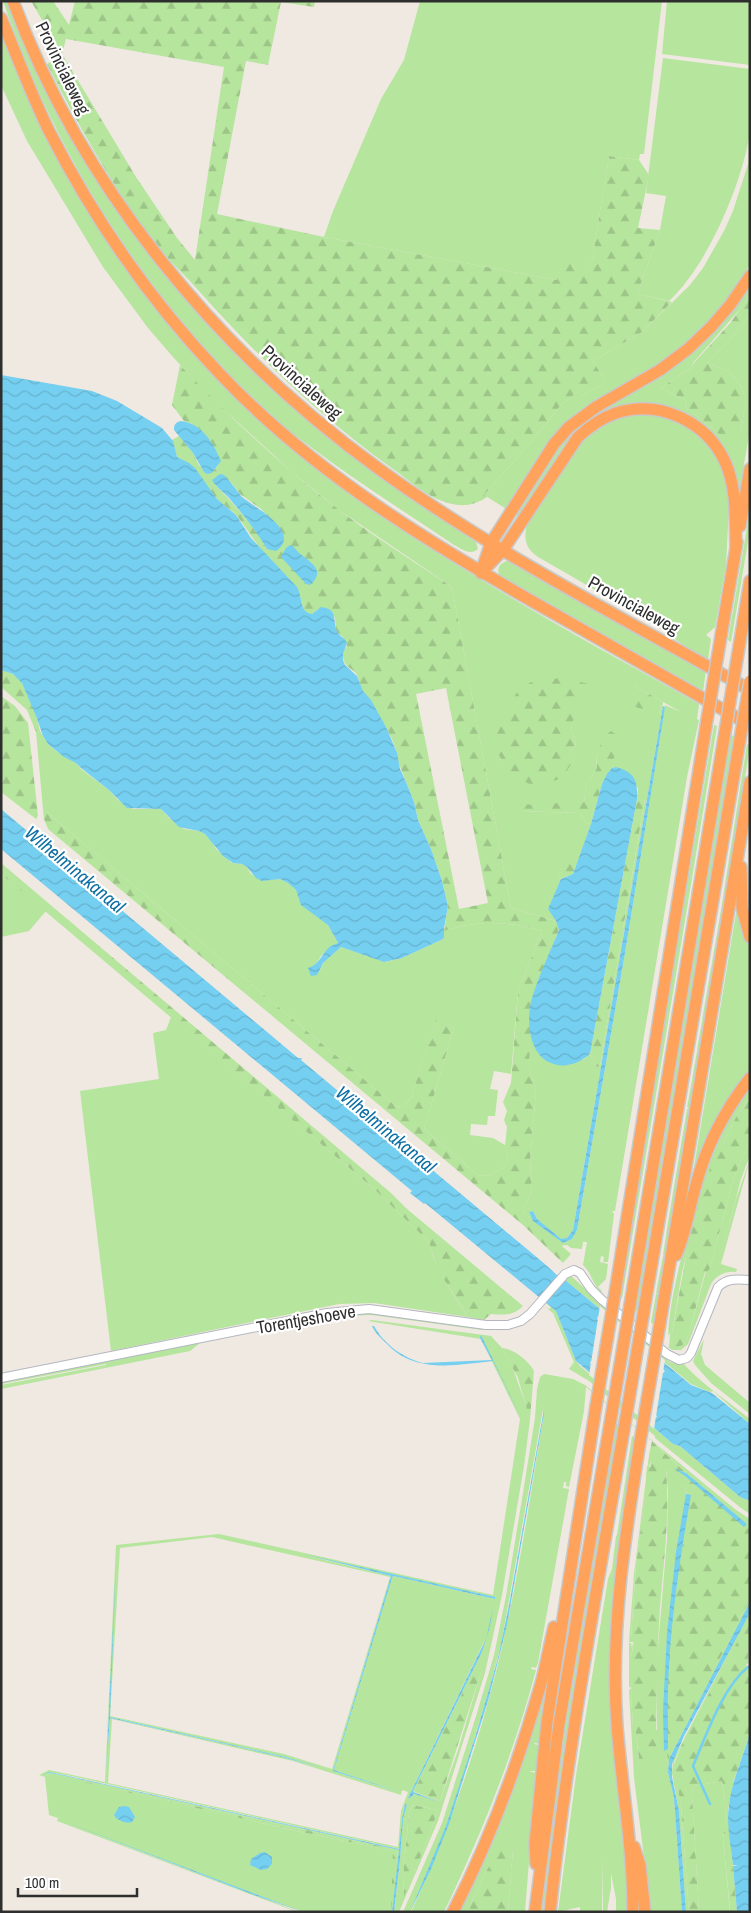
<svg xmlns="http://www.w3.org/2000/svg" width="751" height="1913" font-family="'Archivo Narrow',sans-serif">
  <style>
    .grass { fill: #b6e59e; fill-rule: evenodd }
    .forest { fill: url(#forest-firs); fill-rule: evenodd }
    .water { fill: url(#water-waves); fill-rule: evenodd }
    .pier { fill: #efe9e1 }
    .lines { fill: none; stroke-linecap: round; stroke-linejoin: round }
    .stream { stroke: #75cff0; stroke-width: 2.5 }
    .minor-casing { stroke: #b4b7c1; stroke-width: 10 }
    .highway-casing { stroke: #c9c9c9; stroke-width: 14 }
    .minor { stroke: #fff; stroke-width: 8 }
    .highway { stroke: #ffa35c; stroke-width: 11 }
    .highway-bridge-casing { stroke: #c9c9c9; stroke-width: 14; stroke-linecap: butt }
    .highway-bridge { stroke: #ffa35c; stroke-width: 11 }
    .labels { text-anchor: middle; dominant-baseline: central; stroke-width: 4.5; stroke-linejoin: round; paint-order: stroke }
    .street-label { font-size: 18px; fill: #2e2e2e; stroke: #fff }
    .water-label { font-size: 19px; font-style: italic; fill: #0d6fa3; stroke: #fff }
  </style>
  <defs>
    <pattern id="forest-firs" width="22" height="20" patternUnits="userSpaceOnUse" patternTransform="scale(1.25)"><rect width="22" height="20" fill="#b6e59e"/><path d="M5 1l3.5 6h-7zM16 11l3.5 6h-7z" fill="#9dc588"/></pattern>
    <pattern id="water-waves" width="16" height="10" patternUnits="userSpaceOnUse" patternTransform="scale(1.25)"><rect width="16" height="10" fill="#75cff0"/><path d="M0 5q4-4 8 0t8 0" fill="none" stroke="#66b2ce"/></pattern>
  </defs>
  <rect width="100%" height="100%" fill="#efe9e1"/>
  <g class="grass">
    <path d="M3,1H8L143,245L176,287L220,338L259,376L418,503L476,542L478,549C470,556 462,549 454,545C390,502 321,459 263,409C235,385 212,357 188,329C106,232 44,121 3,1Z"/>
    <path d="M420,1H662L644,154H640L639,160L609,156L591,268L557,280L324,237L333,211L381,99L404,60Z"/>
    <path d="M667,1H750V65L662,54Z"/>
    <path d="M1,33C31,87 60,141 89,195C115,242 139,290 173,331C311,496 514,600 699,704L697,719L699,720L687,777L615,1211H612L614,1214L608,1262H603L604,1257L601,1256L600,1262L608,1264L606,1279L598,1287L602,1291L601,1292C592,1284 592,1273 583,1265L587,1242H583L582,1249L571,1248L567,1245L560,1246L523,1212L532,1189L530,1161L536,1091L529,1068L530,1033L535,1048L567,1065L584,1059L590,1054L596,1067L600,1066L645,799H637L638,788L616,767L612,768L617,735L596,753L597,768L586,786L584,802L519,811L580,813L586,823L591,824L582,850H571L558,873L561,879L549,909L556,921L511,908L452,587L339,510L292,472L208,395L173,357L148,328L103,267L27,141L1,85ZM633,685L681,712L665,705L625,953L577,1230L572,1239L563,1243L531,1217L529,1212L533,1211L537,1219L561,1240L567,1238L573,1230L663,706L661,705L659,714ZM510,719L570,727L576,744L570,753L495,767L501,759L498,752Z"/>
    <path d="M663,58L750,69C750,89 751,119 749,138C740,188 707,266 669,301L638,294V292L660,230L666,196L646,193Z"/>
    <path d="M750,158V265L733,291L712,317L674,353L653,368L594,402L569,421L508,510L484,495L531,442L561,405L582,388L581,396L606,382L593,361L642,332L690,285L703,268L724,231L733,211Z"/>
    <path d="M750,281V295L741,308L693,363L692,367L661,388L685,400L686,407L721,436L741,431L746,399L740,385L729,371L707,363L728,342L750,315V430L738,498L730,463L674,410L591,420L574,433L564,446L519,518L515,515L567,436L584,419L648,382Z"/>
    <path d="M650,413L682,422L704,439L718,458L726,480L729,506L726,565L715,627L706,635L711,639L708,660C691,651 675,639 659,628C619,604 579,580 538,557C522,546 524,534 529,517L564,461L590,430L625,415Z"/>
    <path d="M750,510V530L731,642L728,640Z"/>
    <path d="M507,561L706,670L703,692L502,580C496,572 497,564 507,561Z"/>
    <path d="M714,725L717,726C686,917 653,1111 622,1298L620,1297L631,1223Z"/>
    <path d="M40,731L48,744L56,751L76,763L81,769L109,790L118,800L133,809H161L169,818L184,829L199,831L205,834L212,842L216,849L232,863L242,864L247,867L251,874L265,880L280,879L288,883L296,890L299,897L328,925L338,943C333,947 326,950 321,956C318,960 318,963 313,966L320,970L323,963L341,947L385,962L402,958L441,940L444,938V931C479,920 506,921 542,931L518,991L511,1074L494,1071L490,1089L498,1090L495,1116H488L487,1125L471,1124L470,1135L493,1138L505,1145L508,1157L507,1163L503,1168L487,1176L478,1175L424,1129L454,1027L436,1020L411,1098L404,1105L397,1107L43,809L36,732Z"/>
    <path d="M730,734L734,737L732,753L638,1312L634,1309Z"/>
    <path d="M747,744L750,745L749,753L654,1325L651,1322L656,1294L658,1293H656L663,1256L664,1255H663L668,1222H669H668L687,1109L689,1108L687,1107L692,1080H693L692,1079L697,1051H698L697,1050L702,1021H703L702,1020L721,910Z"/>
    <path d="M1,874L46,911L29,931L1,937Z"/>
    <path d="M738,901L744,932L750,944V1074L690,1191Z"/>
    <path d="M171,1017L373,1188L429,1242C432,1248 432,1255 435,1261C444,1281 456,1299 468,1317L374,1303L339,1304L111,1351L80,1091L159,1079L153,1033L166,1030Z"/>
    <path d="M750,1087V1097L737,1115L724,1142L697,1213L682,1272L672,1333L670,1335L669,1333L668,1337C669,1309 676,1279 683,1251C698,1191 714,1138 750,1087Z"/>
    <path d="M750,1139V1155L741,1179L719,1263L736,1199L750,1159L721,1264L737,1269L736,1272C725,1271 717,1275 711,1284L688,1344L681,1350H672L668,1347L683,1345L689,1334L706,1271L710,1268L733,1180Z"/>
    <path d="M570,1275L593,1296L670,1362L677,1364H684C698,1381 730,1403 750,1419V1424L713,1391L710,1392L691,1384L564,1279Z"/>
    <path d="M543,1305L549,1309L551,1307L556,1311L576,1361L580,1366L673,1444L680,1446L740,1497L750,1501V1514L741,1508L655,1438V1436L589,1381L569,1369L574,1362L553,1313Z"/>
    <path d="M363,1313H373L484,1328L482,1330L372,1315L338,1316L306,1321Z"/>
    <path d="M372,1320L491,1336L502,1348L512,1366L528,1411L530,1420L524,1466L502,1595L485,1673L438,1821L399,1912H394L400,1860L403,1819L407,1805L404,1807L400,1849L76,1777L50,1772L45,1776L50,1773L56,1774L400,1850L392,1912H303L60,1821L299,1912H297L57,1821L58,1818L49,1815L45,1777L39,1775L49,1770L105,1782L116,1545L219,1534L493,1595L520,1419L481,1339L368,1321ZM212,1537L390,1577L332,1769L284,1754L110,1716L120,1548ZM304,1555L495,1597V1599L407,1579L393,1576L392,1577L334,1770L401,1793L333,1771L391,1576ZM485,1640L482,1652L413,1791L412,1792L439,1802L414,1794L410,1798H408ZM481,1672L458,1750L440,1801L414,1792L458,1703ZM109,1707L110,1717L286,1757L320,1768L282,1757L110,1718L106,1773ZM112,1719L293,1761L401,1795L402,1790L408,1792L401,1811L398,1847L108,1783ZM106,1787L398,1850L392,1898L394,1851L301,1832ZM412,1805L438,1810L427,1842L404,1895L403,1876L409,1813Z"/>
    <path d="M236,1335L200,1343L190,1351L1,1389V1385L106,1365V1364L1,1384V1382Z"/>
    <path d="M704,1339L701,1354L705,1365L750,1403V1414L711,1383L695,1365L693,1361Z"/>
    <path d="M544,1374L573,1379L585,1385L736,1510L750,1519V1529L744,1527L747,1524L686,1473L657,1445L586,1387L584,1411L569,1487L566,1486V1482H564L563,1488L569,1489L538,1663L536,1668L532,1667L531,1669L536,1670C514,1752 483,1831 444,1912H411C454,1820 486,1723 507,1624C522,1555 532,1484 544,1414L543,1409L501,1645L486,1700L455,1802L441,1843L410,1912H403L442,1823L477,1713L494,1655L506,1596L522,1499L535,1418L537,1389L540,1377Z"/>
    <path d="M616,1422L620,1426L545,1912H540L566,1724Z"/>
    <path d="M632,1436L636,1438C621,1527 608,1613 611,1703C612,1748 619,1791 624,1836C626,1861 627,1886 629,1912H616V1899L611,1873V1888L607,1912H603V1858L602,1912H580V1907L558,1912L576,1775L608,1579L612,1569L616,1536L617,1535Z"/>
    <path d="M649,1455L652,1457L647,1473C651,1478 651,1482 650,1489H646L636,1565L631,1637L634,1641L631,1658V1684H633V1691L631,1692L633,1728H635L639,1759L657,1729L656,1671L667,1539L668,1491L666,1468L687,1489L677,1560L668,1759L750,1599L749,1605L669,1759L668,1772L674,1798L682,1912H651L634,1778L629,1690L632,1688L629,1687V1643H631L632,1648L633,1642H629L634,1574Z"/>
    <path d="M750,1612V1619L747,1625L685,1737L674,1762L681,1806L689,1912H686L679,1811L672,1773L673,1760Z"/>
    <path d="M546,1685L539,1744L535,1743L534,1744L539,1745L537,1771H529L536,1773L525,1912H508L513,1849L487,1870L467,1912H459Z"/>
    <path d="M722,1781L725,1801L726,1830L724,1831L723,1838L730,1912H699L692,1794L693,1786Z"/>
  </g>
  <g class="forest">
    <path d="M31,1H53L69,25L75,1H315L314,7L281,2L268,65L246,61L217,214L324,237L557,280L561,262L591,267L609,156L639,160L649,175L638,228L660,230L638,292V294L672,302L642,332L593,361L606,382L581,396V389L561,405L531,442L484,495L487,497C471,508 455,507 437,499C422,492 407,479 393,469C321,418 257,356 198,290C183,273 166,258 152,240C112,185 78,125 47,64L62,54ZM66,39L224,67L195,260L177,238L136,177L62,54Z"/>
    <path d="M750,295V315L728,342L707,363L729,371L740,385L746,399L741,431L732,437H722L686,407L685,400L661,388L692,367L693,364L731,322Z"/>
    <path d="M180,365C224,411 270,455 320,495C362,529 407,557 452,587L511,908L556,921L559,929L532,1000L529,1068L536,1091L530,1161L532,1189L523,1212L571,1254L563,1263L523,1225L48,829L44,819L43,809L397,1107L404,1105L411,1098L436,1019L454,1027L424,1129L478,1175L487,1176L503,1168L507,1163L508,1157L505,1146L507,1127L504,1120L507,1111L503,1102L511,1083L518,991L542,931C508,921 478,920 444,931L448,905L442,881L431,849L418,820L414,802L397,759C398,739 372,708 362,690C360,685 359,680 357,675C354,669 346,668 344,661C342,655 343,651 347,646L343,637L336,631L335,617L318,609L312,614C299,613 303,596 296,587C288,576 278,569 269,559C257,546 248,530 237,516C231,509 222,505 216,498C202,482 197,467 177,457L172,440L179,436L193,453L199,465L207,474L212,472L218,466L192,424L184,421L172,405ZM229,480L240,494L261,509L279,528L267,549C256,529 232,501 215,485ZM446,688L488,903L459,909L416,694Z"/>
    <path d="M1,670C8,672 14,674 19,679C29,689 37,716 40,731L36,732L27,710L1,687Z"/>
    <path d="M560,678L590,684L570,727L576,744L570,753L574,760L562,778L536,787L494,767L501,759L498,753H492C492,735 494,727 510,719L507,708C524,679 528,682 560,678Z"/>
    <path d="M633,685L663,702L662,711L663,706L661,705L659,714L626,704Z"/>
    <path d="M1,696L15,706L28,723L38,816L36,819L1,792Z"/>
    <path d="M611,731L617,735L618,739L612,768L602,784L591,824L586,823L580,813L519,811L516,805L584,802L586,786L597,768L596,753L607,734Z"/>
    <path d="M645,798L600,1066L596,1067L590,1054L637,799Z"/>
    <path d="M571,850H582L573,874L561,879L558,873L557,864Z"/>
    <path d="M1,863L391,1193L407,1209L523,1306C513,1316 504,1315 491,1314L484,1320L468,1317L438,1270L429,1242L373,1188L1,874Z"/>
    <path d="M750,1097V1139L733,1180L710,1268L708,1271L705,1272L689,1334L683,1345L674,1348H669L670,1335L672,1333C684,1269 693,1200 722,1141L724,1142L737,1115Z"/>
    <path d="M502,1348C513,1349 528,1360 534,1371L530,1420L518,1378Z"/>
    <path d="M652,1441L686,1473L747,1524L745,1527L750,1529V1599L668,1760C663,1720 667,1681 670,1642C675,1590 680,1540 687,1489L666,1469C670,1515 664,1560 660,1607C657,1655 656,1704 656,1752L653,1761L642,1764L639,1759L635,1728H633L631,1692L633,1691V1685L631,1684V1658L634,1642L631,1638L636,1565L646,1488L650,1489V1478L646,1477L647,1466L650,1467L651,1461L649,1460L651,1457L649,1455Z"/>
    <path d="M750,1619L748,1663L746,1665L750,1670V1733L734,1780L728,1809L737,1912H730V1909L723,1838L724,1831L726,1830L725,1801L722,1781L693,1786L692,1794L699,1912H689L681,1806L674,1764L685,1737Z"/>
    <path d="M477,1664L481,1672L440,1801L415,1792L414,1791Z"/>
    <path d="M57,1776L398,1850L391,1912L393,1851L301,1832Z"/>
    <path d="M412,1805L438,1810L427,1842L404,1896L403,1876L409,1813Z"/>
    <path d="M502,1847L513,1849L508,1912H467L487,1870Z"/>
  </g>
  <g class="water">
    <path d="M1,375L92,391L117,401L162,428L173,441L177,457L189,463L195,468L217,499L236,515L251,538L297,587C303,598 299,612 312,614L321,607C339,609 332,620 337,631C339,636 345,638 347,643L343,654V660L345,665L357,676L363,691L371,700L387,729L397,753L400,769L406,782L414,802L418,820L431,849L442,881L448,906L444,928V938L441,940L402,958L384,962L341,947L323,963L317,975L311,976L308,968C320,965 322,952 331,946C333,945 336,944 338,943L328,925L301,905L296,890L288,883L280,879L262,881L256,878L247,867L242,864L233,863L223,856L205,834L199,831L179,827L161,809L127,808L109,790L81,768L76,763L64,757L48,744L43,736L36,716L22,683L13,674L1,670Z"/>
    <path d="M181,421C203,424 213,443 221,461L212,473L207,474L204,472L193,453L174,430C174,424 176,422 181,421Z"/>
    <path d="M220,474L224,475C231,482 236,490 242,497C254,507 303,532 276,551L267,549C259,535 239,509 228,497C222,491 216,487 212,480Z"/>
    <path d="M290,545C295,547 295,549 299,553C310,562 327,570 310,585L306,584L281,557L286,548Z"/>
    <path d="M663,706L665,707L625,953L577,1230L572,1239L563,1243L533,1221L529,1212L533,1211L537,1219L561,1239L567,1238L573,1230Z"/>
    <path d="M616,767C634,772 638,780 637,799L590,1054C580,1063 564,1069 551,1063C528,1054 526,1019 532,998C539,975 550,952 559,930L556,921L548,909L561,879L573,874L591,824L602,784L607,774L612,768Z"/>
    <path d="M1,809L298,1058H302L301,1060L546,1265L558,1276L553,1282L564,1279L691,1385L712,1393L750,1424V1501L740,1497L680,1446L673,1444L576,1361L556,1311L545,1302L551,1295L540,1298L425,1203L424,1204L410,1193L412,1191L1,849ZM598,1316L665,1371L663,1373L597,1319ZM591,1361L657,1416L656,1418L590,1363Z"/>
    <path d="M372,1326H374C384,1344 403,1358 423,1363L492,1360L480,1338L481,1335L522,1419L493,1361C456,1365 415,1374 387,1344C381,1338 375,1333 372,1326Z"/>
    <path d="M544,1409V1414L507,1625L488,1701L449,1824L431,1869L410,1912L446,1826L476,1734L498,1658L509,1605Z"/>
    <path d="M673,1468L686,1473L747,1524L744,1527L685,1476Z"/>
    <path d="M686,1494L691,1495C681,1552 672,1610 669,1667C667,1695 668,1722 668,1749L664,1751L663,1711L667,1633L676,1552Z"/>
    <path d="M303,1554L495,1597V1599L407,1579L393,1576L392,1578L334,1770L402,1793L333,1771L391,1576Z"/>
    <path d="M116,1562L110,1717L286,1757L321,1768L282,1757L110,1718L106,1773Z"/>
    <path d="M750,1602V1612L743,1626L684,1736L672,1764V1777L679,1811L686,1912H682L674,1798L668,1772L669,1759Z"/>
    <path d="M493,1608L490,1626L482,1652L413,1791V1792L439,1802L414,1794L410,1798H408L486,1639Z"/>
    <path d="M750,1733V1912H737L733,1866L738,1865H733C731,1845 726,1825 729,1805C732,1780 743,1757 750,1733Z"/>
    <path d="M50,1772L399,1849L402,1820L405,1804L407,1805L403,1819L400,1860L394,1912H392L399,1850L56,1774L50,1773L43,1775Z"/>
    <path d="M125,1806L129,1807L135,1817L132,1822C126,1824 121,1821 116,1818L114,1815L119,1807Z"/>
    <path d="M60,1820L303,1912L254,1895Z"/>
    <path d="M265,1852L272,1857V1864L267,1869L261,1870L250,1865L251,1859L260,1853Z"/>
  </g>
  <path class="pier" d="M600,1306L665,1360L654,1429L589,1375Z"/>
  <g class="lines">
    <path class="stream" d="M710,1804L693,1766C706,1736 722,1688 748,1667"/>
    <g class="minor-casing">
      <path id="minor" d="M1,1378L327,1313L369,1309L486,1325H508L521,1321L530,1314L565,1274L574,1270L580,1273L591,1289L601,1299L667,1354L679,1360L687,1358L691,1353L718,1287C727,1278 738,1279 750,1280"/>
    </g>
    <g class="highway-casing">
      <g id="highway">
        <path d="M13,1C82,188 219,353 379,469C496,554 625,619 750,690"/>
        <path d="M1,18C17,56 31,94 49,131C94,219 151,302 220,374C316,476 439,549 560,617C623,653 687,689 750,725"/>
        <path d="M740,526L750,469"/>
        <path d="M482,569L491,543L554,444L569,427L596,407L660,370L688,349L711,327L730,305L750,276"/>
        <path d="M481,573L503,550L578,437C589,427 601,418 616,413C660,399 708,422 726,464C737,490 735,520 736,547"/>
        <path d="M721,636L737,542"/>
        <path d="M739,647L750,581"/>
        <path d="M741,867L742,908L750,937"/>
        <path d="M676,1255C686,1233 689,1208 696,1185C706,1146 725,1110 750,1078"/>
        <path d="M615,1293L707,720"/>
        <path d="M630,1305L725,732"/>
        <path d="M643,1316L740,739"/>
        <path d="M659,1329L750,782"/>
        <path d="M634,1847L640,1865L645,1912"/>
        <path d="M536,1864L535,1843L547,1722L596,1406"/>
        <path d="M453,1912C490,1840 518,1764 540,1687C546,1667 549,1647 554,1627"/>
        <path d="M535,1912L559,1724L611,1418"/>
        <path d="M550,1912C567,1750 597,1589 624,1429"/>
        <path d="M633,1912C633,1849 622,1788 617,1726C610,1631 625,1536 640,1442"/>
      </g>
    </g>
    <use href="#minor" class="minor"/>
    <use href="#highway" class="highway"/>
    <g class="highway-bridge-casing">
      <g id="highway-bridge">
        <path d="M707,720L721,636"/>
        <path d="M725,732L739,647"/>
        <path d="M740,739L750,681"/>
        <path d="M596,1406L615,1293"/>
        <path d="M611,1418L630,1305"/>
        <path d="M624,1429L643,1316"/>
        <path d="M640,1442L659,1329"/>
      </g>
    </g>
    <use href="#highway-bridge" class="highway-bridge"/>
  </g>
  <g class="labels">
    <g class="street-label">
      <text transform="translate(63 68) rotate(64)">Provincialeweg</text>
      <text transform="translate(302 382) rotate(42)">Provincialeweg</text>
      <text transform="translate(634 605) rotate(29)">Provincialeweg</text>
      <text transform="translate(306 1319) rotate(-10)">Torentjeshoeve</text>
    </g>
    <g class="water-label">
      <text transform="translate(75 869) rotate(40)">Wilhelminakanaal</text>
      <text transform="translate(386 1129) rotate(40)">Wilhelminakanaal</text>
    </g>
  </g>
  <rect width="751" height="1913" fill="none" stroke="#2e2e2e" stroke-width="5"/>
  <path d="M18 1888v8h119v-8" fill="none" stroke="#2e2e2e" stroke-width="2.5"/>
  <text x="25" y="1888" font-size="15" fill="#2e2e2e" stroke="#ffffff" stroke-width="4" paint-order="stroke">100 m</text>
</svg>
